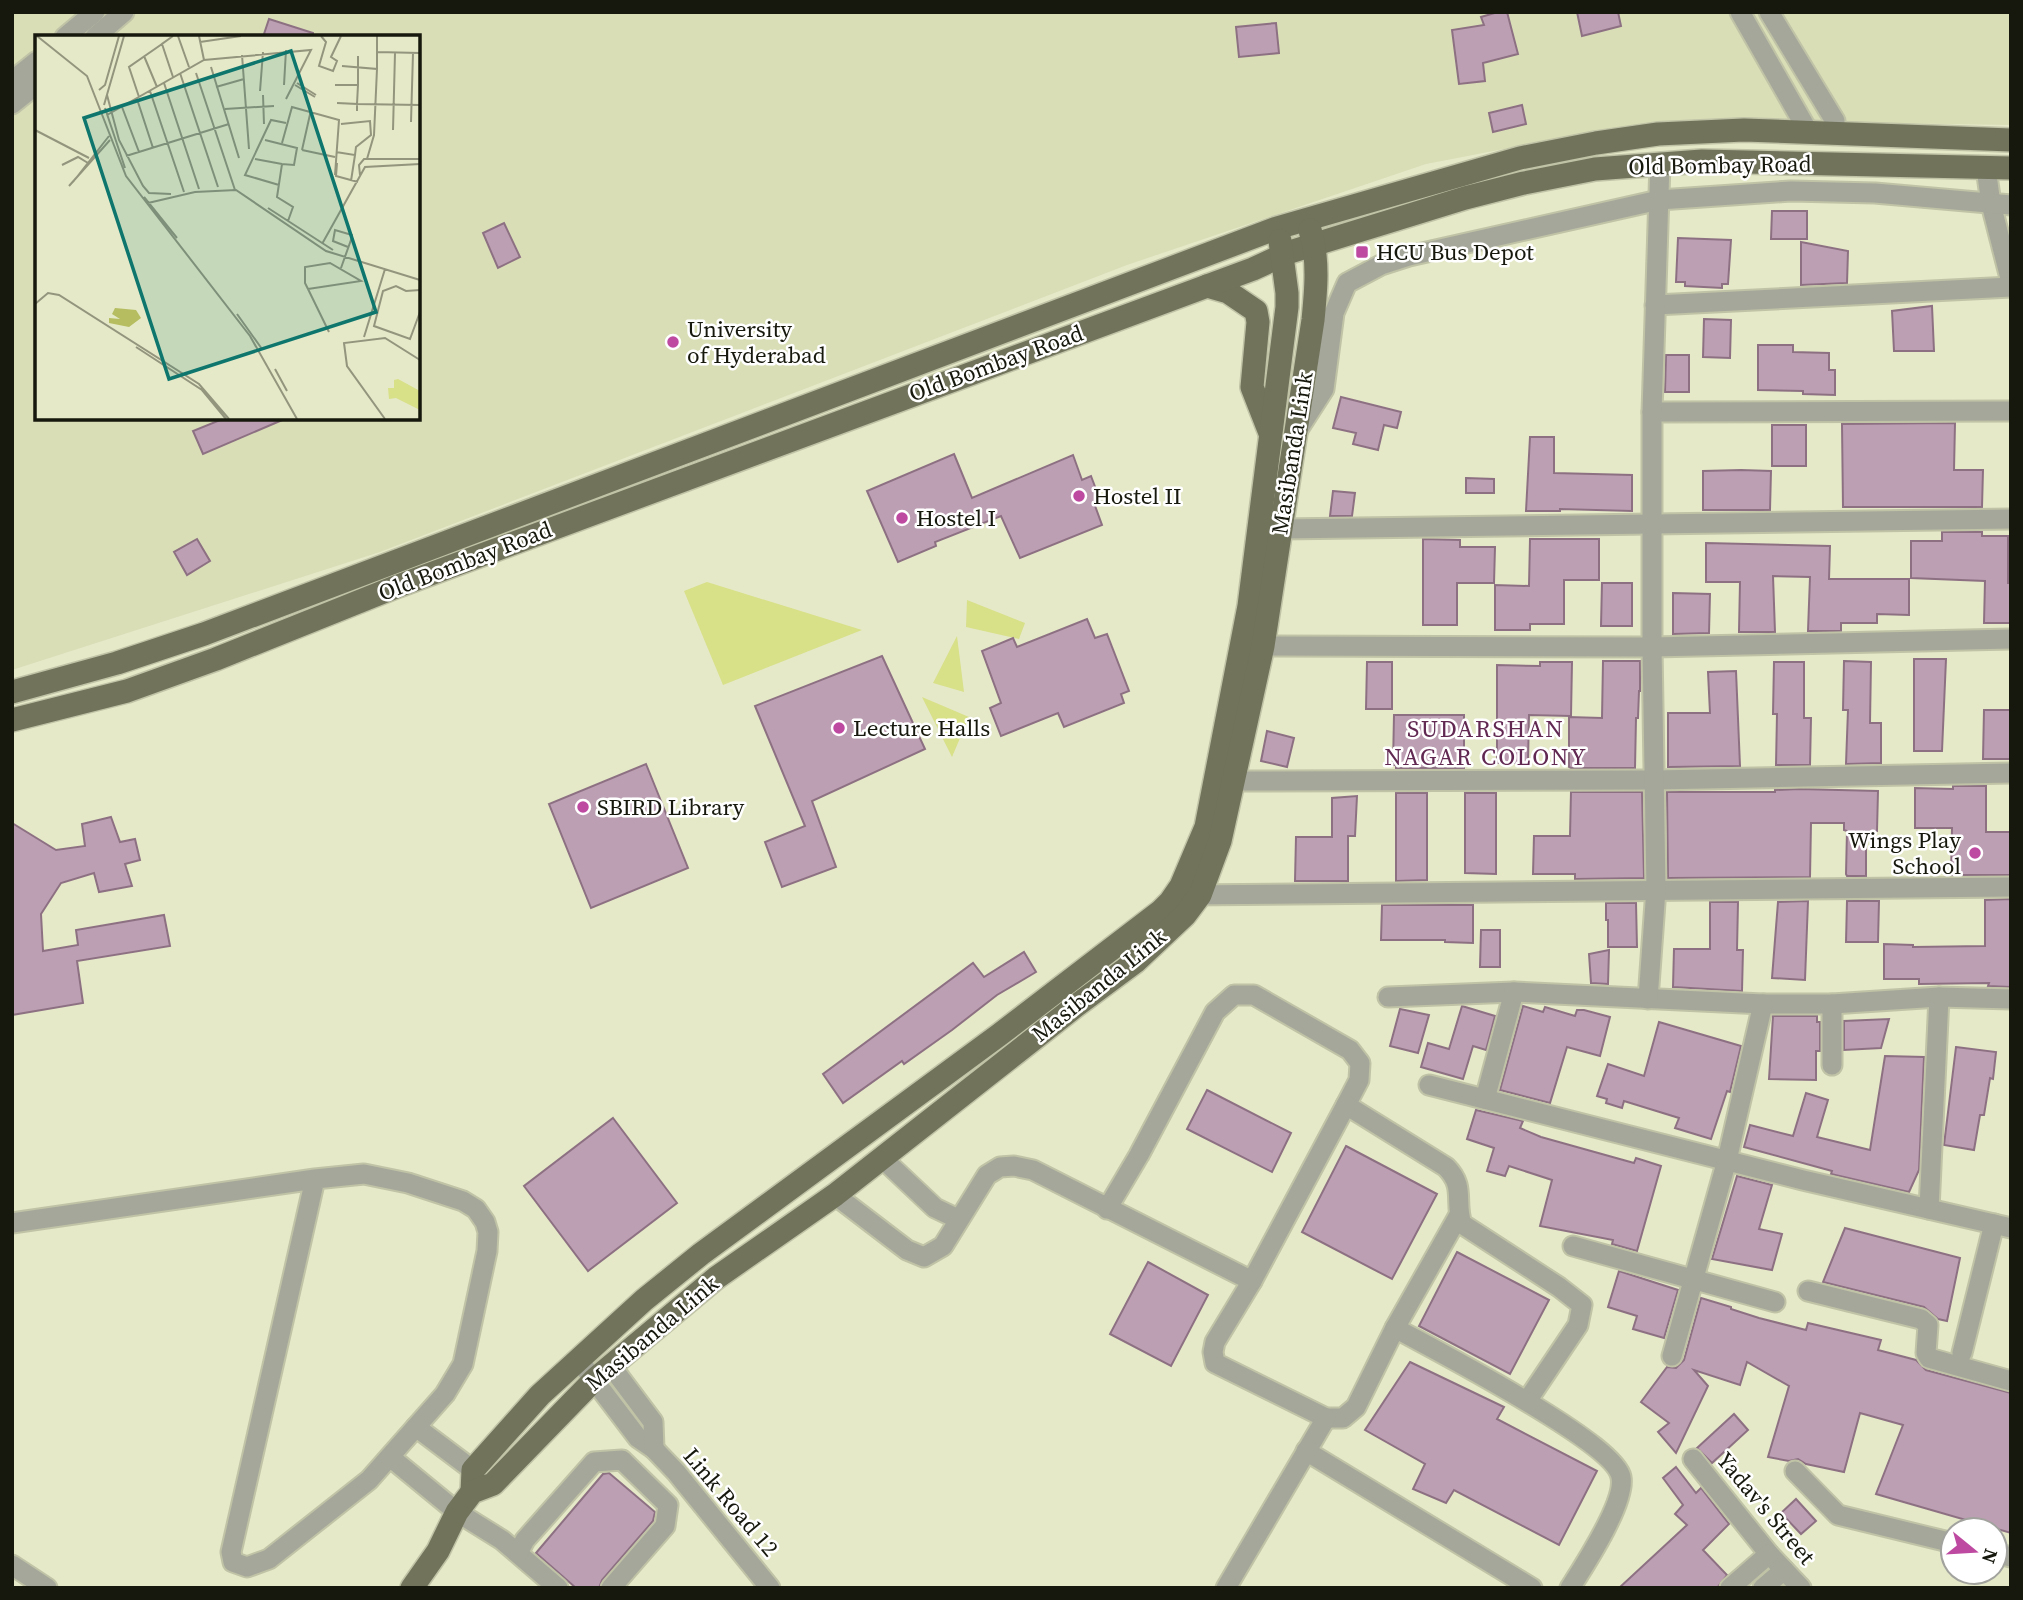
<svg xmlns="http://www.w3.org/2000/svg" width="2023" height="1600" font-family="'Source Serif 4',serif">
  <style>
    .built { fill: #d9deb7; fill-rule: evenodd }
    .green { fill: #d8e088 }
    .building { fill: #bd9fb3; stroke: #8d7183; stroke-width: 2 }
    .lines { fill: none; stroke-linecap: round; stroke-linejoin: round }
    .minor-casing { stroke: #c0c3a6; stroke-width: 23 }
    .major-casing { stroke: #c0c3a6; stroke-width: 26 }
    .minor { stroke: #a5a79a; stroke-width: 19 }
    .major { stroke: #71735b; stroke-width: 23 }
    .poi-dot { fill: #be49a1; stroke: #fff; stroke-width: 2.5 }
    .labels { text-anchor: middle; dominant-baseline: central; stroke-width: 5; stroke-linejoin: round; paint-order: stroke }
    .street-label { font-size: 23px; fill: #17180d; stroke: #fff }
    .poi-label { font-size: 23px; fill: #17180d; stroke: #fff; text-anchor: start }
    .neighbourhood-label { font-size: 24px; letter-spacing: 2px; fill: #612852; stroke: #fff }
    .inset-road { fill: none; stroke: #93957d; stroke-width: 2 }
    .view { fill: #0f766e; fill-opacity: 0.15; stroke: #0f766e; stroke-width: 3.5 }
    .inset-edge { fill: none; stroke: #17180d; stroke-width: 3.5 }
  </style>
  <rect width="100%" height="100%" fill="#e5e9c8"/>
  <path class="built" d="M12,12H2011V125L1688,120L1586,133L1426,164L1127,265L380,552L12,670ZM37,37H418V418H37Z"/>
  <g class="green">
    <path d="M707,582L862,630L723,685L684,591Z"/>
    <path d="M967,600L1025,623L1019,639L966,627Z"/>
    <path d="M957,636L964,692L933,683Z"/>
    <path d="M922,697L969,717L952,757Z"/>
  </g>
  <g class="building">
    <path d="M1498,12H1507L1518,54L1483,63L1485,81L1459,84L1452,30L1484,25L1481,17Z"/>
    <path d="M1577,12H1618L1621,26L1582,36Z"/>
    <path d="M269,19L313,33V37H263Z"/>
    <path d="M1276,23L1279,53L1239,57L1236,27Z"/>
    <path d="M1522,105L1526,124L1493,132L1489,113Z"/>
    <path d="M1772,211H1807V239H1771Z"/>
    <path d="M504,223L520,257L498,268L483,233Z"/>
    <path d="M1678,238L1731,240L1728,284H1722V288L1685,286V282H1676Z"/>
    <path d="M1801,242L1848,251L1847,283L1801,285Z"/>
    <path d="M1932,306L1934,351H1894L1892,311Z"/>
    <path d="M1704,319L1731,320L1730,358L1703,357Z"/>
    <path d="M1758,345H1793V352L1829,353V370H1835V395L1803,394V391L1758,390Z"/>
    <path d="M1666,355H1689V392H1665Z"/>
    <path d="M1341,397L1401,412L1397,428L1384,425L1378,450L1353,444L1356,433L1333,428Z"/>
    <path d="M225,418H287L203,454L193,431Z"/>
    <path d="M1955,423L1954,470H1983L1982,507H1843L1842,424Z"/>
    <rect x="1772" y="425" width="34" height="41"/>
    <path d="M1530,437H1554V473L1632,475V511L1560,509V511H1526Z"/>
    <path d="M954,454L972,498L1073,455L1082,480L1091,476L1100,500L1094,503L1102,525L1020,558L1001,516L935,542L936,546L898,562L867,491Z"/>
    <path d="M1741,470L1771,471L1770,510H1703V471Z"/>
    <path d="M1466,478L1494,479V493H1466Z"/>
    <path d="M1333,491L1355,493L1352,516H1330Z"/>
    <path d="M1942,532H1982V536H2008V583H2011V623H1984L1985,581L1911,578V541H1942Z"/>
    <path d="M197,539L210,561L187,575L174,552Z"/>
    <path d="M1423,539L1460,540V547H1495L1494,583H1457V625H1423Z"/>
    <path d="M1530,539H1599V580H1564V624H1530V630H1495V585L1529,586Z"/>
    <path d="M1706,543L1830,546L1829,579H1909V615L1877,614V623H1841V631H1808L1810,577L1773,576L1775,632H1739L1740,582H1706Z"/>
    <path d="M1602,583H1632V626H1601Z"/>
    <path d="M1673,593L1710,594L1709,633L1673,634Z"/>
    <path d="M1087,619L1095,638L1107,634L1129,691L1121,694L1124,703L1064,727L1058,713L1001,736L990,708L1001,703L982,651L1013,638L1017,647Z"/>
    <path d="M882,656L925,749L812,801L836,867L782,887L765,842L805,826L755,706Z"/>
    <path d="M1914,659H1946L1942,751H1914Z"/>
    <path d="M1603,661H1640V691H1639L1638,718H1636L1635,768H1571L1569,767V717L1602,718Z"/>
    <path d="M1844,661L1871,662L1870,723H1881V763L1846,764L1848,710H1843Z"/>
    <path d="M1367,662H1392V709H1366Z"/>
    <path d="M1540,662H1572L1571,716L1529,715L1528,763H1497V665L1540,666Z"/>
    <path d="M1774,662H1804V718H1811L1810,765H1776L1777,714H1773Z"/>
    <path d="M1736,671L1740,766L1668,767V713H1710L1708,672Z"/>
    <path d="M1984,710H2011V759H1983Z"/>
    <path d="M1394,715H1464V768H1396V765H1393Z"/>
    <path d="M1267,731L1294,738L1287,767L1261,761Z"/>
    <path d="M646,764L688,868L591,908L549,804Z"/>
    <path d="M1953,786H1986V832H2011V875H1951L1952,828H1915V788L1953,789Z"/>
    <path d="M1799,789L1878,791L1877,831H1866V876H1847L1846,874L1847,831L1844,830V823H1811L1810,877L1668,878L1667,792H1775V790Z"/>
    <path d="M1571,792H1642L1644,878L1575,879V874H1533L1534,836H1570Z"/>
    <path d="M1396,793H1427V880L1396,881Z"/>
    <path d="M1465,793H1496V874L1465,873Z"/>
    <path d="M1357,796L1355,836H1348V881H1295L1296,837H1332V798Z"/>
    <path d="M111,817L120,842L135,839L140,860L125,864L132,886L99,892L94,873L61,883L41,914L43,951L78,945L76,930L164,915L170,946L77,961L83,1003L12,1015V823L56,850L85,846L82,824Z"/>
    <path d="M2011,899V987L1988,986L1989,983L1919,984V979H1884V944L1913,945V947L1985,946V900Z"/>
    <path d="M1808,901L1805,980L1772,978L1778,902Z"/>
    <path d="M1847,901H1879L1878,942H1846Z"/>
    <path d="M1710,902H1738L1737,950H1743L1742,991L1673,987L1674,949H1710Z"/>
    <path d="M1606,903H1636L1637,947H1608V920H1606Z"/>
    <path d="M1382,905H1473V943L1445,942V940H1381Z"/>
    <path d="M1481,930H1500V967H1480Z"/>
    <path d="M1609,950L1608,984L1591,983L1589,954Z"/>
    <path d="M1024,952L1036,972L997,995L952,1030L904,1064L902,1061L843,1103L823,1074L973,963L984,977Z"/>
    <path d="M1462,1006L1495,1016L1486,1050L1473,1046L1463,1079L1421,1067L1428,1043L1449,1049Z"/>
    <path d="M1523,1006L1543,1012L1545,1007L1575,1016L1577,1010H1584L1610,1017L1600,1056L1567,1047L1550,1103L1500,1090Z"/>
    <path d="M1400,1009L1429,1015L1418,1053L1390,1046Z"/>
    <path d="M1773,1016H1817V1022H1820V1051H1816V1080L1769,1079Z"/>
    <path d="M1889,1019L1881,1048L1844,1050V1021Z"/>
    <path d="M1659,1022L1741,1046L1730,1092L1727,1091L1711,1139L1675,1128L1679,1118L1624,1101L1622,1108L1606,1103L1607,1099L1597,1096L1608,1064L1644,1076Z"/>
    <path d="M1956,1047L1996,1052L1993,1079L1990,1078L1984,1115H1980L1974,1150L1944,1145Z"/>
    <path d="M1885,1056L1924,1057L1919,1170L1909,1192L1831,1174L1832,1171L1744,1147L1750,1125L1793,1136L1806,1093L1828,1100L1817,1137L1870,1150Z"/>
    <path d="M1207,1090L1291,1133L1272,1172L1187,1129Z"/>
    <path d="M1476,1110L1523,1121L1520,1128L1541,1137L1634,1163L1636,1158L1661,1166L1637,1251L1612,1244L1613,1240L1540,1226L1552,1180L1509,1166L1505,1176L1487,1171L1494,1148L1467,1139Z"/>
    <path d="M613,1118L677,1203L588,1271L524,1186Z"/>
    <path d="M1346,1146L1437,1194L1392,1279L1302,1232Z"/>
    <path d="M1737,1176L1772,1185L1759,1229L1782,1234L1772,1270L1712,1259Z"/>
    <path d="M1845,1228L1960,1258L1947,1321L1938,1319L1924,1307L1823,1282Z"/>
    <path d="M1457,1252L1549,1300L1510,1374L1419,1326Z"/>
    <path d="M1148,1262L1208,1295L1171,1366L1110,1334Z"/>
    <path d="M1619,1271L1678,1290L1664,1338L1633,1329L1637,1316L1608,1307Z"/>
    <path d="M1701,1298L1731,1307V1309L1759,1318L1806,1330L1808,1323L1881,1340L1878,1350L1916,1360L1926,1370L2011,1393V1533L1876,1494L1903,1425L1860,1413L1844,1472L1806,1464L1798,1459L1789,1461L1768,1457L1789,1386L1747,1362L1740,1385L1694,1370L1708,1386L1676,1453L1658,1432L1669,1423L1641,1402L1667,1367L1676,1368L1684,1360Z"/>
    <path d="M1410,1362L1504,1407L1497,1419L1597,1471L1559,1545L1454,1490L1446,1503L1413,1489L1425,1464L1365,1430Z"/>
    <path d="M1734,1414L1748,1430L1712,1463L1697,1448Z"/>
    <path d="M1676,1467L1696,1493L1701,1488L1729,1524L1703,1550L1727,1575L1717,1588H1619L1687,1525L1675,1514L1683,1505L1663,1478Z"/>
    <path d="M609,1473L655,1512L653,1521L602,1580L599,1588H576L536,1553L603,1474Z"/>
    <path d="M1796,1499L1816,1521L1801,1534L1781,1513Z"/>
  </g>
  <g class="lines">
    <g class="minor-casing">
      <g id="minor">
        <path d="M1740,12L1809,133"/>
        <path d="M1769,12L1835,121V134"/>
        <path d="M65,37L95,12"/>
        <path d="M95,37L124,12"/>
        <path d="M12,81L37,61"/>
        <path d="M12,104L37,84"/>
        <path d="M1986,168L1991,204L2011,282"/>
        <path d="M1655,305L2011,287"/>
        <path d="M1652,412L2011,411"/>
        <path d="M1297,431L1324,389L1334,313L1347,283L1381,265L1409,256L1659,200L1791,191L1875,193L2011,205"/>
        <path d="M1280,529L2011,519"/>
        <path d="M1263,646L1652,647L2011,639"/>
        <path d="M1234,781L1655,780L2011,773"/>
        <path d="M1186,895L2011,887"/>
        <path d="M1388,997L1514,992L1763,1004H1832L1939,997L2011,999"/>
        <path d="M1648,999L1656,889L1652,647V412L1660,163"/>
        <path d="M1832,1065V1004"/>
        <path d="M1429,1085L1803,1180L2011,1228"/>
        <path d="M1485,1099L1514,992"/>
        <path d="M882,1158L935,1208L958,1219"/>
        <path d="M835,1195L907,1250L924,1257L943,1246L987,1175L1000,1167L1014,1166L1033,1170L1252,1281L1215,1342L1213,1352L1215,1363L1326,1418H1343L1356,1407L1395,1328L1459,1215"/>
        <path d="M1107,1209L1139,1155L1215,1012L1234,995H1254L1350,1050L1360,1063L1359,1080L1346,1105L1446,1167C1466,1187 1454,1201 1462,1224L1559,1287L1582,1305L1578,1325L1527,1401"/>
        <path d="M1929,1209L1939,997"/>
        <path d="M12,1223L315,1179L364,1174L408,1183L463,1201L476,1209L485,1222L488,1232L487,1251L463,1364L445,1394L369,1480L269,1559L247,1567L233,1562L231,1552L315,1179"/>
        <path d="M1573,1246L1775,1302"/>
        <path d="M1252,1281L1346,1105"/>
        <path d="M1808,1291L1921,1319L1928,1325L1926,1353L1929,1358L2011,1381"/>
        <path d="M1395,1328C1433,1349 1614,1442 1621,1477C1626,1502 1584,1566 1570,1588"/>
        <path d="M1962,1353L1994,1224"/>
        <path d="M1672,1356L1727,1160L1763,1004"/>
        <path d="M578,1359L638,1438L654,1449L676,1472L770,1588"/>
        <path d="M611,1366L653,1422L654,1449"/>
        <path d="M416,1427L473,1470"/>
        <path d="M1306,1451L1532,1588"/>
        <path d="M390,1457L457,1512L502,1540L558,1588"/>
        <path d="M1693,1459L1769,1554L1801,1588"/>
        <path d="M1795,1471L1838,1515L1953,1543"/>
        <path d="M518,1553L525,1540L594,1462L622,1460L668,1505L665,1526L611,1588"/>
        <path d="M1995,1553L2011,1557"/>
        <path d="M12,1565L47,1588"/>
        <path d="M1226,1588L1326,1418"/>
        <path d="M1730,1588L1769,1554"/>
        <path d="M1763,1588L1784,1570"/>
      </g>
    </g>
    <g class="major-casing">
      <g id="major">
        <path d="M1207,286L1228,292L1256,311L1258,322L1252,387L1270,433"/>
        <path d="M12,692L117,663L204,634L1277,228L1520,158L1596,143L1658,134L1744,130L2011,140"/>
        <path d="M12,720L127,691L216,659L398,586L1253,269L1290,252L1465,198L1524,183L1595,169L1702,161L2011,168"/>
        <path d="M472,1492L473,1470L540,1395L644,1300L701,1254L999,1035L1161,911L1170,902L1181,886L1206,827L1249,606L1287,307V293L1280,241"/>
        <path d="M412,1588L438,1551L457,1512L472,1492L493,1484L595,1379L716,1278L835,1195L1077,1005L1135,962L1185,915L1200,895L1220,841L1263,646L1313,320C1316,290 1319,259 1310,230"/>
      </g>
    </g>
    <use href="#minor" class="minor"/>
    <use href="#major" class="major"/>
  </g>
  <g class="poi-dot">
    <rect x="1355" y="245" width="14" height="14" rx="3.5"/>
    <circle cx="673" cy="342" r="7"/>
    <circle cx="1079" cy="496" r="7"/>
    <circle cx="902" cy="518" r="7"/>
    <circle cx="839" cy="728" r="7"/>
    <circle cx="583" cy="807" r="7"/>
    <circle cx="1975" cy="853" r="7"/>
  </g>
  <g class="labels">
    <g class="street-label">
      <text transform="translate(1720 165) rotate(-1)">Old Bombay Road</text>
      <text transform="translate(996 363) rotate(-20)">Old Bombay Road</text>
      <text transform="translate(1292 453) rotate(-81)">Masibanda Link</text>
      <text transform="translate(465 561) rotate(-21)">Old Bombay Road</text>
      <text transform="translate(1099 985) rotate(-39)">Masibanda Link</text>
      <text transform="translate(652 1333) rotate(-40)">Masibanda Link</text>
      <text transform="translate(731 1502) rotate(50)">Link Road 12</text>
      <text transform="translate(1766 1508) rotate(50)">Yadav's Street</text>
    </g>
    <g class="poi-label">
      <text x="1376" y="252">HCU Bus Depot</text>
      <text x="687" y="329">University<tspan x="687" dy="26">of Hyderabad</tspan></text>
      <text x="1093" y="496">Hostel II</text>
      <text x="916" y="518">Hostel I</text>
      <text x="853" y="728">Lecture Halls</text>
      <text x="597" y="807">SBIRD Library</text>
      <text x="1961" y="840" text-anchor="end">Wings Play<tspan x="1961" dy="26">School</tspan></text>
    </g>
    <g class="neighbourhood-label">
      <text x="1486" y="728">SUDARSHAN<tspan x="1486" dy="28">NAGAR COLONY</tspan></text>
    </g>
  </g>
  <g transform="translate(35 35)">
    <rect width="385" height="385" fill="#e5e9c8"/>
    <path d="M363,344L385,356V375L361,363L354,364L353,353H359V345Z" fill="#d8e088"/>
    <path d="M80,273L101,275L106,283L94,292L74,288V283L85,284L77,279Z" fill="#b5bd60"/>
    <path class="inset-road" d="M2,1L52,41L91,141L215,301L262,384M138,1L127,9L138,42M143,1L154,32M164,1L169,25M286,1L291,7L284,31L298,36L302,26L296,22L306,1M165,7L206,1M342,17L385,18M207,20L214,114M109,21L122,52M307,31L342,34L339,100L332,124M176,32L204,123M342,34V1M145,38L183,152M161,38L200,155M129,48L164,154M262,48L281,60M249,50L251,15M260,50L280,62M300,50H323L322,69L385,70M323,50V21M181,52L209,44M64,55L70,50L84,1M115,56L149,157M225,56L228,17M72,60L84,105L108,151L114,158L136,159M228,60L229,89M104,62L94,32L127,9M102,64L118,113M302,68L322,69V76M69,70L89,1M87,72L104,117M70,73L90,133M190,74L239,71M72,80L169,25L276,15L251,64M376,87L378,18M306,89L335,86L336,100L321,112L320,120M0,95L54,123M358,95L360,18M230,105L262,113L259,130L247,129L242,162L258,172L253,186M247,108L257,72L304,85L300,140M267,115L276,75M267,115L300,122M301,117L320,120L316,146M91,121L194,89M220,124L247,129M302,128L301,141L323,147M27,130L43,122L53,128M325,140L324,130L329,124H385M38,147L74,101M244,150L210,140L236,85L251,88M34,151L75,105M109,162L142,203M113,168L160,157L201,155L291,216L385,245M233,173L298,215M287,209L330,132L385,129M306,233L317,202V200L300,195L298,206L313,212M273,254L326,246L295,228L270,232V248L273,254L294,297M385,255L371,256L361,251L348,256L339,291L375,304L385,277M0,269L13,258L24,260L164,349L194,384M202,279L227,314M329,302L350,234M101,312L167,355L191,384M240,334L252,356M350,384L312,331L309,308L350,303L385,325"/>
    <path class="view" d="M256,16L341,277L134,344L49,83Z"/>
    <rect width="385" height="385" class="inset-edge"/>
  </g>
  <rect width="2023" height="1600" fill="none" stroke="#17180d" stroke-width="28"/>
  <g transform="translate(1974 1551) rotate(108)"><circle r="33" fill="#ffffff" stroke="#a2a39e" stroke-width="2"/>
  <path d="M0-5L12 26L0 18L-12 26Z" fill="#be49a1"/>
  <text y="-10" font-size="19" font-weight="bold" text-anchor="middle" fill="#17180d">N</text>
  </g>
</svg>
